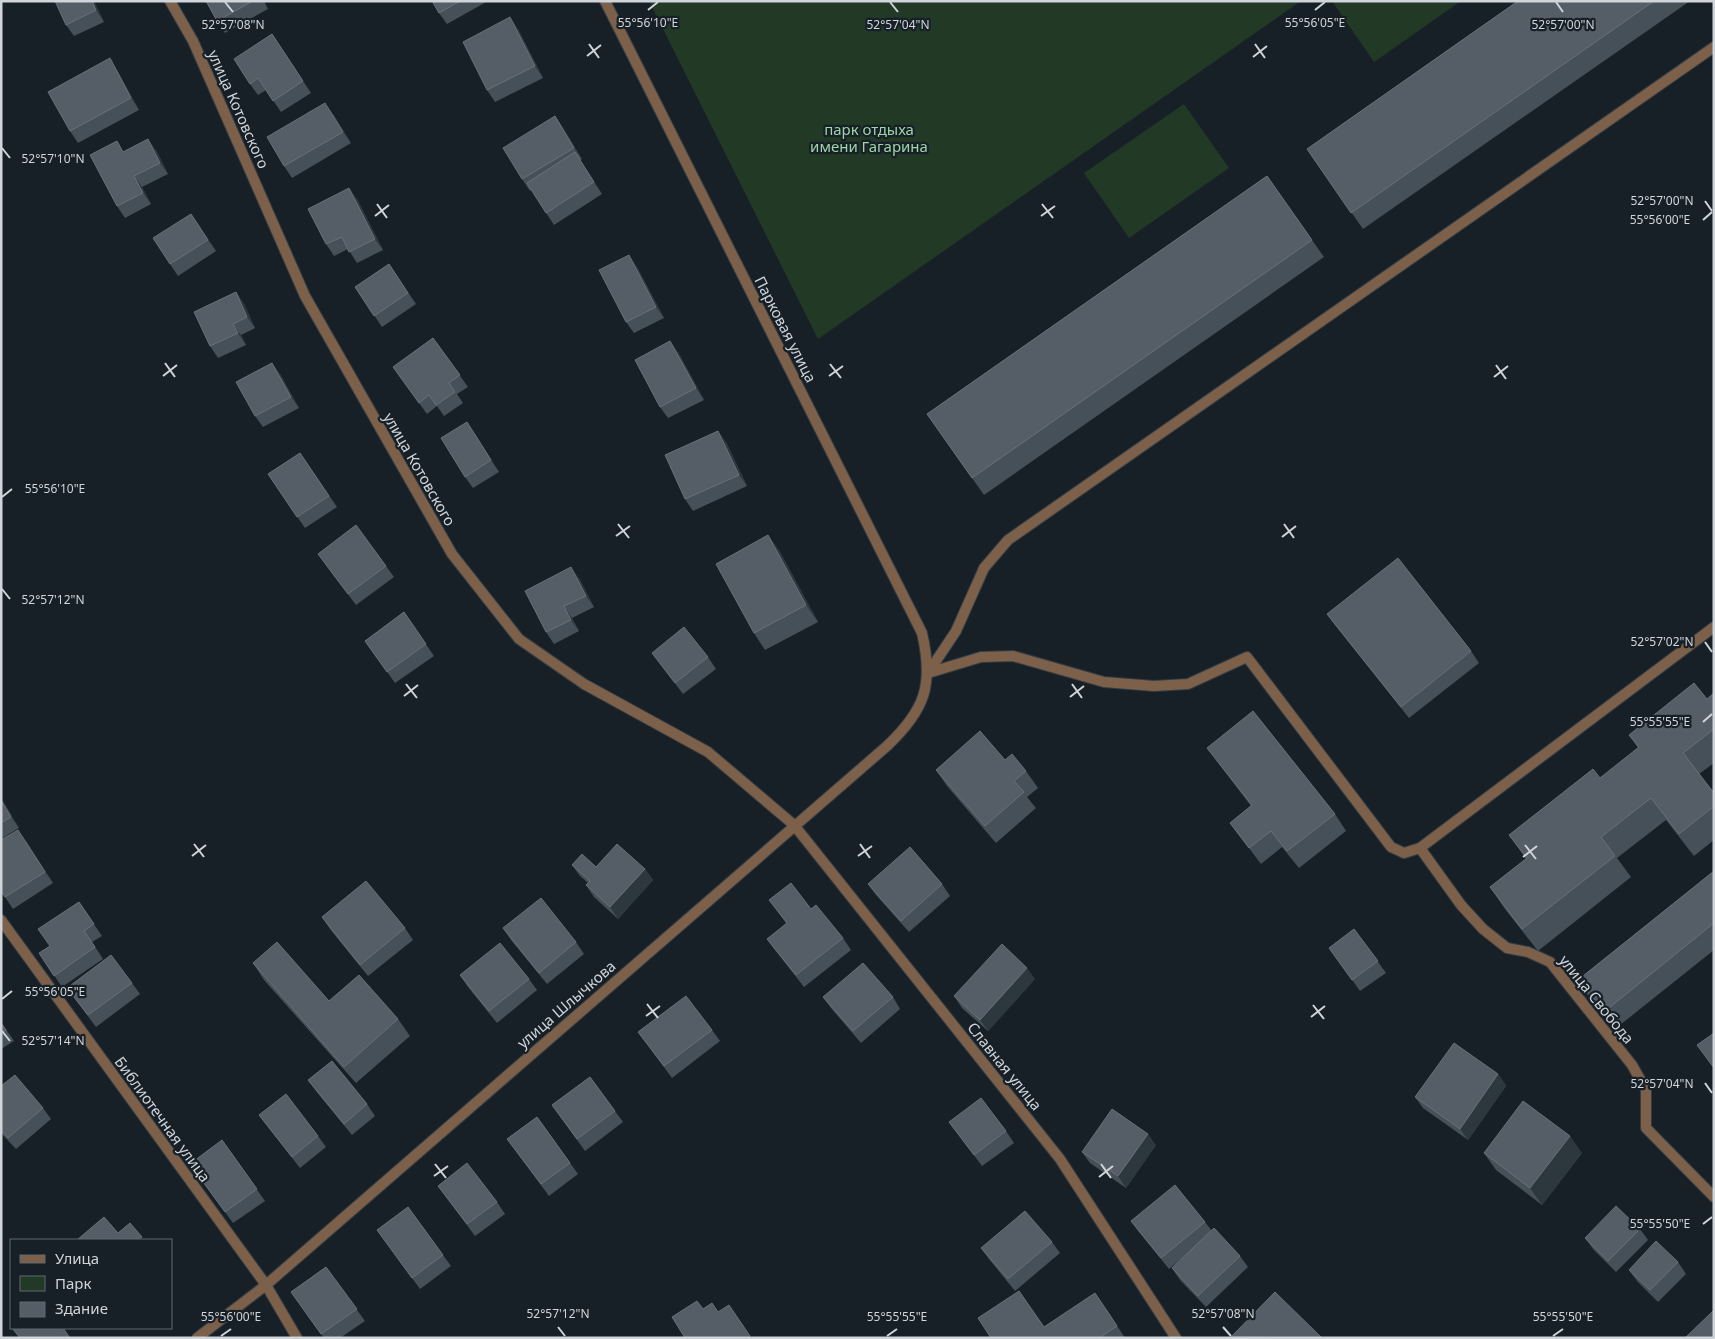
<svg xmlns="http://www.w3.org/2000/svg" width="1715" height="1339" font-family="'Noto Sans',sans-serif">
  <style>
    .green { fill: #213925 }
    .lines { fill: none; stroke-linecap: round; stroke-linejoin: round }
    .service-casing { stroke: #343d44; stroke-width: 12 }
    .minor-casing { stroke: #343d44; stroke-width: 12 }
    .tertiary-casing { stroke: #343d44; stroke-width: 12 }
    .service { stroke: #7d6049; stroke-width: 10 }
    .minor { stroke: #7d6049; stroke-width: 10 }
    .tertiary { stroke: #7d6049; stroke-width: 10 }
    .wall { fill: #465058 }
    .shaded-wall { fill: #2d373e }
    .building { fill: #555e66; stroke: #687178 }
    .ticks { fill: none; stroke: #cfd5da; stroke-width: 2 }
    .labels { text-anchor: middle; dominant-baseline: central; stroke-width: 4.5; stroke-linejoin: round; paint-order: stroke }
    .street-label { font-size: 15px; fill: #cfd5da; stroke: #172027 }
    .park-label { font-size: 15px; fill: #9ed4a6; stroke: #172027 }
    .ticks-label { font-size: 12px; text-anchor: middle; fill: #cfd5da; stroke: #172027; stroke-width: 4.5; stroke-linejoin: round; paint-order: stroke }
  </style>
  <rect width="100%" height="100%" fill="#172027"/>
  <g class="green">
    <path d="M649,1H1301L818,339Z"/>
    <path d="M1332,1H1461L1374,62Z"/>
    <path d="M1184,104L1229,168L1129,238L1084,173Z"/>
  </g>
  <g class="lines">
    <g class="service-casing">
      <path id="service" d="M928,673L956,631L984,568L1008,540L1714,47"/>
    </g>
    <g class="minor-casing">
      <g id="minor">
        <path d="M170,1L193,41L305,296L452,554L519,639L584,684L708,752L794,825L1060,1159L1176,1338"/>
        <path d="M928,673L981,657L1013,656L1104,682L1154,686L1188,684L1247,657L1391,847L1404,853L1420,848L1714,627"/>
        <path d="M1420,848L1461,905L1483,929L1507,948L1528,952L1550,962L1632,1065L1646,1090V1128L1714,1197"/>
        <path d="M1,920L266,1285L297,1338"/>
      </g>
    </g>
    <g class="tertiary-casing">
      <path id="tertiary" d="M197,1338L266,1285L887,746C925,710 934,685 922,633L605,1"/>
    </g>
    <use href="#service" class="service"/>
    <use href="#minor" class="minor"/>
    <use href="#tertiary" class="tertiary"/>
  </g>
  <g class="wall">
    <path d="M55,1H94L104,22L74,36L66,25Z"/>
    <path d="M206,1H264L268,9L225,33L217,21Z"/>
    <path d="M432,1H488L447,24L439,13Z"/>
    <path d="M1518,1H1690L1363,229L1307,149Z"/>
    <path d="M518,29L543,78L495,102L487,90Z"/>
    <path d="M272,34L311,93L281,112L266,90L258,95L250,84Z"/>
    <path d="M117,70L139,110L78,143L70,131Z"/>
    <path d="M333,114L351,143L292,178L284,166Z"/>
    <path d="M555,116L563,128L582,159L580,160L602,194L554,225L531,190L530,191L522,179Z"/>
    <path d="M156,150L168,174L142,187L151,204L125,218L117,206L124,151Z"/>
    <path d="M1267,176L1324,257L984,495L927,414Z"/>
    <path d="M357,199L383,250L357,263L348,249L334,256L326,244Z"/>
    <path d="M191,214L216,251L178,276L170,264Z"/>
    <path d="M389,264L416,304L382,327L355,287Z"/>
    <path d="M637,267L664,318L634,333L626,322Z"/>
    <path d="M236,292L244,304L255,328L241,335L246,345L218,358L210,346Z"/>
    <path d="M433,338L468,387L457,394L463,403L444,416L437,406L427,414L393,367Z"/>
    <path d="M678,352L704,400L668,418L660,407Z"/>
    <path d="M280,374L299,408L263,427L255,416Z"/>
    <path d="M475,434L499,472L473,488L465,477Z"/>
    <path d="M726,442L747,486L693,511L685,499Z"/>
    <path d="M300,453L337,507L305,528L268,474Z"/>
    <path d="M768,535L780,552L818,622L765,650L754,633Z"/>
    <path d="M326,565L386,566L394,577L356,605Z"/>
    <path d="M579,578L594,607L572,618L579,631L554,644L546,632Z"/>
    <path d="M404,612L434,656L395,683L365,641Z"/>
    <path d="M1327,614L1471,651L1479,663L1409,718L1335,625Z"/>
    <path d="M652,653L708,657L716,669L683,694Z"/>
    <path d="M1714,693V763L1699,774L1714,793V840L1694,856L1666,820L1617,858L1631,877L1538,951L1505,909L1490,887L1526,859L1509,835L1600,778L1638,748L1629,735L1707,699Z"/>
    <path d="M1207,748L1335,814L1346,831L1299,868L1282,847L1261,864L1230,823L1251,806L1219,764Z"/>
    <path d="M1005,760L1026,771L1038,788L1027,797L1036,808L996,843L947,786L936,770Z"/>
    <path d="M1,798L19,828L1,839Z"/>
    <path d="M26,841L53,883L13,909L1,891Z"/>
    <path d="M572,865L645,869L653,880L618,919L594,897L586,885L588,883L580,876Z"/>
    <path d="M1714,871V950L1615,1029L1589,997L1578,980Z"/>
    <path d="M868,884H942L950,896L909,932L876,895Z"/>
    <path d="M769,900L811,909L843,938L851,950L804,987L775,950L767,939L787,924Z"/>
    <path d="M79,902L102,936L92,942L103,959L62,987L39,953L50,946Z"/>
    <path d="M322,917L405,928L413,940L368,976L330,929Z"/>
    <path d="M503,928L576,942L584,954L547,984L511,940Z"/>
    <path d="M1354,929L1386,973L1360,991L1329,948Z"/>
    <path d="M253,963L329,1001L398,1019L410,1036L356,1083L264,980Z"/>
    <path d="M460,975L529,979L537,990L497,1023L468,987Z"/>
    <path d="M1035,979L988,1031L962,1008L954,996Z"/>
    <path d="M132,983L140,994L96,1027L67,988Z"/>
    <path d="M823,997H893L900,1009L861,1043L831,1008Z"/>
    <path d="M1,1022L14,1041L1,1049Z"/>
    <path d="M712,1030L720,1041L672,1078L638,1032Z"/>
    <path d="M1498,1074L1506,1086L1468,1140L1423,1108L1415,1097Z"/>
    <path d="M590,1077L623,1122L585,1151L552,1105Z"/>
    <path d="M308,1080L367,1104L375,1116L352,1135L316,1091Z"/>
    <path d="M1,1086L43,1108L51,1119L16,1149L1,1133Z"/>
    <path d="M259,1115L318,1136L326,1147L300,1168Z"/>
    <path d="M537,1117L578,1174L549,1196L507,1139Z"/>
    <path d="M949,1122L1006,1131L1014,1143L982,1166Z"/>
    <path d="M222,1140L265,1201L233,1223L190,1164Z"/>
    <path d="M1156,1145L1126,1188L1090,1163L1082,1152Z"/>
    <path d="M1484,1153H1582L1542,1205L1496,1170Z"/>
    <path d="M438,1186L497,1202L505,1214L475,1236Z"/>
    <path d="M408,1207L451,1266L420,1289L377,1230Z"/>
    <path d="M1131,1221L1205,1222L1212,1231L1240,1256L1248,1267L1206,1307L1180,1280L1172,1268L1186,1255L1169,1269L1139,1232Z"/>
    <path d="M1640,1229L1648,1240L1616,1272L1593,1249L1585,1238Z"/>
    <path d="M1052,1242L1060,1253L1015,1291L989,1259L981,1248Z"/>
    <path d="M1678,1262L1686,1274L1658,1302L1637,1281L1629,1270Z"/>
    <path d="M326,1267L365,1321L340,1338H324L291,1292Z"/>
    <path d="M1019,1291L1044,1327L1107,1310L1125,1338H991Z"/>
  </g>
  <g class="shaded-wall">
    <path d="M92,1H94L104,22L96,10Z"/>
    <path d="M510,17L518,29L543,78L535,66Z"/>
    <path d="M110,58L117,70L139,110L131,98Z"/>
    <path d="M325,103L333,114L351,143L343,132Z"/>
    <path d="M555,116L563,128L582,159L574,148Z"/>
    <path d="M148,139L156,150L168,174L160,163Z"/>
    <path d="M134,176L142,187L151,204L143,193Z"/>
    <path d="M349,188L357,199L383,250L375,239Z"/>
    <path d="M191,214L199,225L216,251L208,240Z"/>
    <path d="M629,255L637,267L664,318L656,307Z"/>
    <path d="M236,292L244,304L255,328L247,317Z"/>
    <path d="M233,324L241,335L246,345L238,333Z"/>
    <path d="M670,341L678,352L704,400L696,388Z"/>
    <path d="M272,363L280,374L299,408L291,397Z"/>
    <path d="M467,422L475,434L499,472L491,460Z"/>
    <path d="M718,431L726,442L747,486L739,475Z"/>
    <path d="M768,535L780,552L818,622L806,605Z"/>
    <path d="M571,567L579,578L594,607L586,596Z"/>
    <path d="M564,606L572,618L579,631L571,620Z"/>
    <path d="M1,798L5,804L19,828L11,817Z"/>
    <path d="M18,830L26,841L53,883L45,872Z"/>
    <path d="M645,869L653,880L618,919L610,907Z"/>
    <path d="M1027,968L1035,979L988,1031L980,1020Z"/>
    <path d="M1498,1074L1506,1086L1468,1140L1460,1129Z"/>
    <path d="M1148,1134L1156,1145L1126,1188L1118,1176Z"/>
    <path d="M1570,1136L1582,1153L1542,1205L1530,1188Z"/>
    <path d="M1095,1293L1107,1310L1125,1338Z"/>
  </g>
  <g class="building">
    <path d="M55,1H92L96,10L66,25Z"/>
    <path d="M206,1H253L217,21Z"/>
    <path d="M432,1H460L439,13Z"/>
    <path d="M1518,1H1654L1351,213L1307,149Z"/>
    <path d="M510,17L535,66L487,90L463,42Z"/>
    <path d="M272,34L303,81L273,101L258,78L250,84L234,59Z"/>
    <path d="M110,58L131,98L70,131L48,92Z"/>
    <path d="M325,103L343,132L284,166L267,137Z"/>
    <path d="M555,116L574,148L522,179L503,148Z"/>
    <path d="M148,139L160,163L134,176L143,193L117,206L90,155L117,141L123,152Z"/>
    <path d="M575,152L594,182L546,213L527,183Z"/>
    <path d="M1267,176L1312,240L972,478L927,414Z"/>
    <path d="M349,188L375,239L349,252L342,237L326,244L308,209Z"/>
    <path d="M191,214L208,240L170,264L153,238Z"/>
    <path d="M629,255L656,307L626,322L599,270Z"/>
    <path d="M389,264L408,293L374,316L355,287Z"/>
    <path d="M236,292L247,317L233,324L238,333L210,346L194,312Z"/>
    <path d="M433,338L460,375L449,383L455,392L436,405L429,395L419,403L393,367Z"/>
    <path d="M670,341L696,388L660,407L635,360Z"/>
    <path d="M272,363L291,397L255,416L236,382Z"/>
    <path d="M467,422L491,460L465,477L441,438Z"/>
    <path d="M718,431L739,475L685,499L665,455Z"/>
    <path d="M300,453L329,496L297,517L268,474Z"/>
    <path d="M356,525L386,566L348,594L318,554Z"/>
    <path d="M768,535L806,605L754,633L716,564Z"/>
    <path d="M1398,558L1471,651L1401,707L1327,614Z"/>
    <path d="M571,567L586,596L564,606L571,620L546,632L525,591Z"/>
    <path d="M404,612L426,644L387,672L365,641Z"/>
    <path d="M684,627L708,657L675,683L652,653Z"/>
    <path d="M1694,683L1707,699L1714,693V729L1683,753L1714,793V806L1679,834L1651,798L1601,837L1615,856L1522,929L1490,887L1527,858L1509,835L1593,769L1600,778L1639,747L1629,735Z"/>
    <path d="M1253,711L1335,814L1287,851L1271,831L1249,848L1230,823L1252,805L1207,748Z"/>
    <path d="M980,731L1005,760L1012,754L1026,771L1014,781L1024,792L985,826L936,770Z"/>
    <path d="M1,800L11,817L1,823Z"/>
    <path d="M18,830L45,872L5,897L1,891V840Z"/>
    <path d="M617,844L645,869L610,907L586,885L590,881L572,865L582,854L596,867Z"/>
    <path d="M910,847L942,884L901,921L868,884Z"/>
    <path d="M1714,871V923L1604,1012L1578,980Z"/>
    <path d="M366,881L405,928L360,965L322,917Z"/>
    <path d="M791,883L811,909L816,905L843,938L796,975L767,939L787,923L769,900Z"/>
    <path d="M541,898L576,942L539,973L503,928Z"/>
    <path d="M79,902L94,924L84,931L95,947L54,976L39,953L50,946L38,929Z"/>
    <path d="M1354,929L1378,961L1352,980L1329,948Z"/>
    <path d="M277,942L329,1001L359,975L398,1019L344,1067L253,963Z"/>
    <path d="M500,943L529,979L489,1011L460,975Z"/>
    <path d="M1002,944L1027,968L980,1020L954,996Z"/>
    <path d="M111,955L132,983L88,1015L67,988Z"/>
    <path d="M863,963L893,997L853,1031L823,997Z"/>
    <path d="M686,996L712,1030L664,1066L638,1032Z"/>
    <path d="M1,1023L6,1030L1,1033Z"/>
    <path d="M1714,1033V1068L1697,1045Z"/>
    <path d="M1454,1043L1498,1074L1460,1129L1415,1097Z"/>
    <path d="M332,1061L367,1104L344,1124L308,1080Z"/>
    <path d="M15,1075L43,1108L8,1138L1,1130V1086Z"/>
    <path d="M590,1077L615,1111L577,1139L552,1105Z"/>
    <path d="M286,1094L318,1136L292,1157L259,1115Z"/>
    <path d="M981,1098L1006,1131L974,1155L949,1122Z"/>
    <path d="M1523,1101L1570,1136L1530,1188L1484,1153Z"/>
    <path d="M1112,1109L1148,1134L1118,1176L1082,1152Z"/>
    <path d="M537,1117L570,1163L541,1184L507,1139Z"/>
    <path d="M222,1140L257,1189L225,1212L190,1164Z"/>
    <path d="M467,1163L497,1202L467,1224L438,1186Z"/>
    <path d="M1175,1185L1205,1222L1161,1258L1131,1221Z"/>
    <path d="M1616,1206L1640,1229L1608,1261L1585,1238Z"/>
    <path d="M408,1207L443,1255L412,1278L377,1230Z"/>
    <path d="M1025,1211L1052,1242L1008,1279L981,1248Z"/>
    <path d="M104,1217L118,1233L130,1223L142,1237L138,1240H77Z"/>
    <path d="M1214,1228L1240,1256L1198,1296L1172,1268Z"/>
    <path d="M1656,1241L1678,1262L1650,1290L1629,1270Z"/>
    <path d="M326,1267L357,1309L321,1334L291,1292Z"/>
    <path d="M1019,1291L1044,1327L1095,1293L1117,1326L1099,1338H991L978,1318Z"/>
    <path d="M1275,1292L1322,1338L1231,1337Z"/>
    <path d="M697,1301L703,1309L712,1303L718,1312L729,1305L750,1336L748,1338H685L672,1317Z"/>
    <path d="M1714,1310V1338H1685Z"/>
    <path d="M12,1328H63L70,1338H20Z"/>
  </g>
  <path class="ticks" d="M225,2L233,12M890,2L898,12M1556,2L1563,12M648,10L658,2M1315,10L1325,2M589,44L599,58M1255,44L1265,58M587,56L601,45M1253,57L1267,46M2,148L10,158M1705,201L1712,211M377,204L387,218M1042,204L1053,218M375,216L389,205M1041,216L1055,206M1703,220L1712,212M165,363L175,377M830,364L841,378M1496,365L1506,379M163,376L177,365M829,376L843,366M1494,377L1508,366M2,497L12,489M618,524L629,538M1284,524L1294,538M616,536L630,526M1282,537L1296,526M2,589L10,599M1705,642L1712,652M406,684L417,698M1072,684L1082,698M404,696L418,685M1070,697L1084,686M1703,722L1712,714M194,844L204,857M860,844L870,858M1525,845L1536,859M192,856L206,845M858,856L872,846M1523,857L1537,846M2,999L12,991M647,1004L658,1018M1313,1005L1324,1019M646,1016L660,1006M1311,1017L1325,1006M2,1031L10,1041M1705,1083L1712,1093M435,1164L446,1178M1101,1164L1111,1178M434,1176L448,1166M1099,1177L1113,1166M1703,1224L1712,1217M558,1327L565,1336M1223,1327L1231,1336M221,1336L231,1329M887,1336L897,1329M1553,1336L1563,1329"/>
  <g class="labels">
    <g class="street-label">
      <text transform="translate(239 109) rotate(66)">улица Котовского</text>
      <text transform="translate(786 329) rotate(63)">Парковая улица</text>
      <text transform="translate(420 469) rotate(60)">улица Котовского</text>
      <text transform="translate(1597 999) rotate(51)">улица Свобода</text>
      <text transform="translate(566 1004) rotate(-41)">улица Шлычкова</text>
      <text transform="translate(1005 1066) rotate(51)">Славная улица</text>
      <text transform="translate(163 1119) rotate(54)">Библиотечная улица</text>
    </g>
    <g class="park-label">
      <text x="869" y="129">парк отдыха<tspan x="869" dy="17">имени Гагарина</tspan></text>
    </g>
  </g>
  <g class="ticks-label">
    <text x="648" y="27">55°56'10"E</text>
    <text x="1315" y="27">55°56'05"E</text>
    <text x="233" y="29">52°57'08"N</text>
    <text x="898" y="29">52°57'04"N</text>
    <text x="1563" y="29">52°57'00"N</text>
    <text x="53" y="163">52°57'10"N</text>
    <text x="1662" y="205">52°57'00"N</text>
    <text x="1660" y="224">55°56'00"E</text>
    <text x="55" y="493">55°56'10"E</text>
    <text x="53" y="604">52°57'12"N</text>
    <text x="1662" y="646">52°57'02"N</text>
    <text x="1660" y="726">55°55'55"E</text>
    <text x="55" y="996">55°56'05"E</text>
    <text x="53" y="1045">52°57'14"N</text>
    <text x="1662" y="1088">52°57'04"N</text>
    <text x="1660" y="1228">55°55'50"E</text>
    <text x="558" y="1318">52°57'12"N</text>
    <text x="1223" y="1318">52°57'08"N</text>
    <text x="231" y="1321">55°56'00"E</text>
    <text x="897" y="1321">55°55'55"E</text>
    <text x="1563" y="1321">55°55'50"E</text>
  </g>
  <rect width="1715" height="1339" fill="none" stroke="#cfd5da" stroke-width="5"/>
  <rect x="10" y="1239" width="162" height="90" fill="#172027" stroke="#61686f"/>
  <rect x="20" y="1255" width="25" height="8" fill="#7d6049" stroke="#61686f"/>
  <text x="55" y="1264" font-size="15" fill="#cfd5da">Улица</text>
  <rect x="20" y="1276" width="25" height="15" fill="#213925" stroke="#61686f"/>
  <text x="55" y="1289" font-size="15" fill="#cfd5da">Парк</text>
  <rect x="20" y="1302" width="25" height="15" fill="#555e66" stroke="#61686f"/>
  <text x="55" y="1314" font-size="15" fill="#cfd5da">Здание</text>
</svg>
